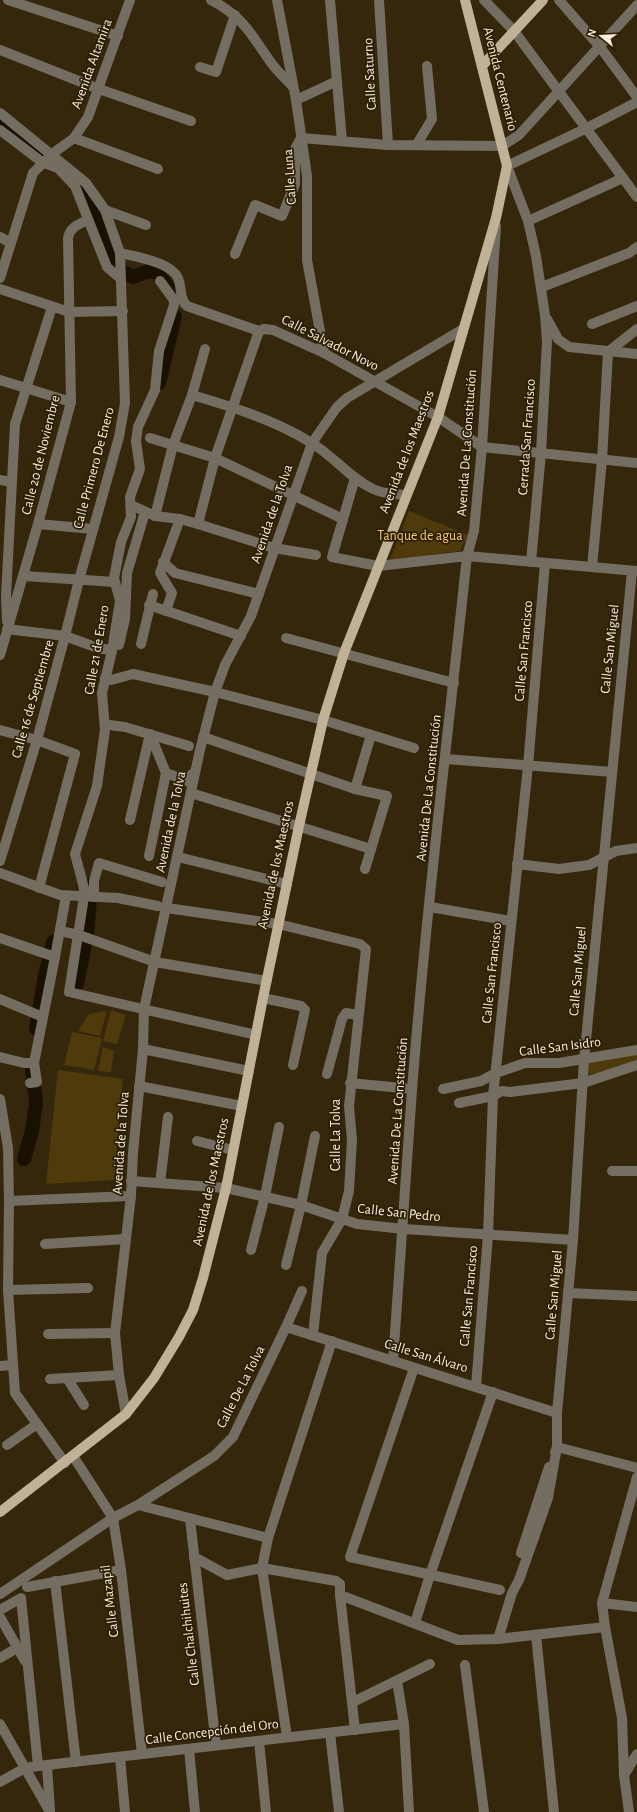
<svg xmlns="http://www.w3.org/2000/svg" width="637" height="1812" font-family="'Alegreya Sans',sans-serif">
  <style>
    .green { fill: #4f3a0c }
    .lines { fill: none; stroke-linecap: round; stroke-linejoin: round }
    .river { stroke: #191002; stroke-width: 14 }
    .minor { stroke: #746d61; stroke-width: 10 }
    .major { stroke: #c0b197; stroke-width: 10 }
    .labels { text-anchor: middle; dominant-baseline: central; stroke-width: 3.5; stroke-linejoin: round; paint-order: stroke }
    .street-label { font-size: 14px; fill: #f7eede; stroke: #2b1e02 }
    .park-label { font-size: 14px; fill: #f6ca77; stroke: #2b1e02 }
  </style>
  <rect width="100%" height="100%" fill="#35270b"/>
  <g class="green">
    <path d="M409,511L468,535L460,551L390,560Z"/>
    <path d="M111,1010L126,1015L117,1044L103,1041Z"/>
    <path d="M107,1011L100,1036L78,1031L89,1014Z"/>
    <path d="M72,1032L102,1038L94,1070L64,1065Z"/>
    <path d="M103,1047L114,1051L111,1072L98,1071Z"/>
    <path d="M637,1050V1067L589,1079L587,1060Z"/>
    <path d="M58,1070L123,1079L114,1180L46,1184Z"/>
  </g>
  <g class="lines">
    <g class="river">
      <path d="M0,121L41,154L54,161L74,178L100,218L118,263"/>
      <path d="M126,273L133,277L149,271L157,273L171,291"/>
      <path d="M159,383L175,316"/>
      <path d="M77,984L87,935L91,885"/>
      <path d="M36,1029L45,975L53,942"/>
      <path d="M24,1159L32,1131L36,1103L32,1070"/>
    </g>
    <g class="minor">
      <path d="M8,0L118,36"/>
      <path d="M211,0C244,17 252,36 272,64C278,72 286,79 293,87"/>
      <path d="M277,0L296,100L307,176V260L324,353"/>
      <path d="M330,0L342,141"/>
      <path d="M379,0L388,145"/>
      <path d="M484,0L514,31L637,197"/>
      <path d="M559,0L600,47L637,97"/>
      <path d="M0,50L99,89L191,121"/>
      <path d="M200,67L216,72L235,15"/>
      <path d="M296,100L337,81"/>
      <path d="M0,113L86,183L105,210L120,253L125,403L119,437L79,580L65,636L37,740L0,861"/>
      <path d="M0,130L42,162L58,168L75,186L107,267L121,279"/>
      <path d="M74,138L158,169"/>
      <path d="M417,144L432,119L427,66"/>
      <path d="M105,210L146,225"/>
      <path d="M528,221L623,178"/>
      <path d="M0,237L11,243"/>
      <path d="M120,253C136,257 171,262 178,278C182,287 179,299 187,306L259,331L264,329L273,330L324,353L438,417L482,447L637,463"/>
      <path d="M235,254L255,205L282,216L295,184V149L301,138L388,145L502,146L519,135L637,5"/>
      <path d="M0,278L33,173L52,154L74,138L88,117L130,0"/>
      <path d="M160,281L174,300V305L159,351L155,390L138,427L136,441L140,469L130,497L131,517L121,542L114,578L120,601L112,651L102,693L105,730L97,786L75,854L84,888V897L69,992L256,1035"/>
      <path d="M542,287L629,253L637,247"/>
      <path d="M0,289L69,312L123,311"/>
      <path d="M547,319L558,339L569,347L637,354"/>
      <path d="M592,324L637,306"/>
      <path d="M0,380L71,402"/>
      <path d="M192,395C233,407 274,420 310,442C333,455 349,478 373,489C382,494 396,494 406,495"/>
      <path d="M150,438L215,458L343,519"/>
      <path d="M355,478L332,557L378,566L467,556L637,571"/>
      <path d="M0,480L11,482"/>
      <path d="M131,505L155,516L180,519L198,524L274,548L316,555"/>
      <path d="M155,516L173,445L192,395L205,349"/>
      <path d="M38,524L93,529"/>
      <path d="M198,524L215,458L259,331"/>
      <path d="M163,562L175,573L259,594"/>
      <path d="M531,562L541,453L547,342L545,315L536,256L528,221L507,166L587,128L637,102"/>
      <path d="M592,567L602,460L608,352L637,329"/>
      <path d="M24,576L115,582"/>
      <path d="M149,605L241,636"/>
      <path d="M166,611L172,593L160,573L180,519"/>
      <path d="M7,621L6,596L15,424L52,307"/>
      <path d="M7,629L65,636L98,648L110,650"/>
      <path d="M286,638L454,683"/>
      <path d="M141,644L153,594"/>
      <path d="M119,645L125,619L127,573L145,512"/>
      <path d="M0,655L38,524L71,402L68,238C70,227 78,225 87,220"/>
      <path d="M105,678L111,680L133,674L215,692L323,720L414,748"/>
      <path d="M109,725L125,727L189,746"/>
      <path d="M0,730L37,740L75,754L39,888"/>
      <path d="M150,734L166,773L190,782L192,774"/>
      <path d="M203,737L355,789L387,796L365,869"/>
      <path d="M446,759L612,772"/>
      <path d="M355,789L371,735"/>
      <path d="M191,793L371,849"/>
      <path d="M130,820L150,734"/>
      <path d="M150,851L149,856L166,773"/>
      <path d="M178,857L287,884"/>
      <path d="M517,864L559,869L589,865L616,851L637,848"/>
      <path d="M0,873L60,895L118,898L158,906"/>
      <path d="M94,897V881L99,863L162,882"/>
      <path d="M430,907L511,921"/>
      <path d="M167,908L278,924L360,944L366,949L349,1106L352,1140L349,1191L342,1219L322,1253L313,1335"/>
      <path d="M60,931L79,935L155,962L267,981"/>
      <path d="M0,938L55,957"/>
      <path d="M263,998L301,1006L305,1010L293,1065"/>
      <path d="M0,999L43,1017"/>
      <path d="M143,1049L249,1071"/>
      <path d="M0,1057L24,1063H34"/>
      <path d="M327,1074L342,1019L346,1013L358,1015"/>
      <path d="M30,1083L37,1082L34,1063L55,957L66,896"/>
      <path d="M350,1083L412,1089"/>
      <path d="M139,1086L242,1106"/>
      <path d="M443,1089L481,1081L496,1073L525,1063H559L637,1050"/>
      <path d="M0,1099L8,1148L9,1201L8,1290L15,1393L65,1463"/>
      <path d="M459,1103L493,1096L502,1091L510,1092L583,1083L637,1065"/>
      <path d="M197,1141L233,1150"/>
      <path d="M612,1171H637"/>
      <path d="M131,1181L226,1188L301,1205L357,1224L404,1229L573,1240"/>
      <path d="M160,1183L168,1117"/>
      <path d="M9,1201L131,1196"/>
      <path d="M45,1244L126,1239"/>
      <path d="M251,1250L265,1196L279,1127"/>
      <path d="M286,1265L301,1205L315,1136"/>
      <path d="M8,1290L88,1288"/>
      <path d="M568,1293L637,1296"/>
      <path d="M286,1327L557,1413"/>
      <path d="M48,1334L115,1333"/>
      <path d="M393,1361C400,1271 405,1180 412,1090C426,912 448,734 467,556L474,531L482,447L496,226"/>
      <path d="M0,1366L13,1365"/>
      <path d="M414,1368L350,1557L500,1590"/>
      <path d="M67,1378L84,1405"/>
      <path d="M50,1379L119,1375"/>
      <path d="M476,1386L488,1235L493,1096L528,766L545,563"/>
      <path d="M126,1414L119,1375L115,1333L131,1196L133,1153L143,1049L144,1009L200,750L215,692L225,665L251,616L312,443L337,407L347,398L463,329"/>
      <path d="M7,1445L37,1424"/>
      <path d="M555,1452L557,1447L637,1468"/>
      <path d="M73,1456L113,1518L121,1570L142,1754"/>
      <path d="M138,1505L268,1538"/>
      <path d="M190,1519L216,1745"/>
      <path d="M521,1553L549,1467"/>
      <path d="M194,1557L227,1575L262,1568L336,1581L340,1584V1595L458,1640L498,1639L605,1627"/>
      <path d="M55,1581L76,1762"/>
      <path d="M27,1587L121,1570"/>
      <path d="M0,1594L113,1518L138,1505L214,1456L233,1437L286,1327L302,1291"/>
      <path d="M340,1595L355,1730"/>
      <path d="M602,1603L637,1607"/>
      <path d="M0,1610L21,1598L38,1766"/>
      <path d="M0,1617L25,1661"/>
      <path d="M415,1623L430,1575L493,1392"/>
      <path d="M536,1635L554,1812"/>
      <path d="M498,1639L512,1593L519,1580L548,1498L557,1447V1413L573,1240L584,1060L632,571"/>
      <path d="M0,1658L17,1648"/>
      <path d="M465,1665L484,1812"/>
      <path d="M397,1681L404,1724L409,1812"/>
      <path d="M353,1702L430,1664"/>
      <path d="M0,1724L50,1812"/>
      <path d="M330,1733L339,1812"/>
      <path d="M287,1737L262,1568L268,1538L332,1341"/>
      <path d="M259,1741L266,1812"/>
      <path d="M189,1749L195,1812"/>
      <path d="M120,1757L125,1812"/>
      <path d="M47,1766L50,1810"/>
      <path d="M624,1775L637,1754"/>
      <path d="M0,1782L25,1768L38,1766L404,1724"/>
      <path d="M629,1812L624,1775L622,1718L605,1627L602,1603L637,1477"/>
    </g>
    <g class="major">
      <path d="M482,66L543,0"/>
      <path d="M0,1512L126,1414L154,1378L179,1337L193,1310L203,1278L226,1188L263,998L299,826L323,720L344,653L438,417L496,218L507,166L465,0"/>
    </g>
  </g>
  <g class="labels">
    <g class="street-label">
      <text transform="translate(92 64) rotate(-70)">Avenida Altamira</text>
      <text transform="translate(370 74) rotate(-93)">Calle Saturno</text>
      <text transform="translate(500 79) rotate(76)">Avenida Centenario</text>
      <text transform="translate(290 177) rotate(-94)">Calle Luna</text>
      <text transform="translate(330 343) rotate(27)">Calle Salvador Novo</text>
      <text transform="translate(527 437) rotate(-86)">Cerrada San Francisco</text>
      <text transform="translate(467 443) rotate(-86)">Avenida De La Constitución</text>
      <text transform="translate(407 452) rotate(-69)">Avenida de los Maestros</text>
      <text transform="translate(41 455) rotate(-76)">Calle 20 de Noviembre</text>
      <text transform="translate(94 468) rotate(-75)">Calle Primero De Enero</text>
      <text transform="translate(272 514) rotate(-71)">Avenida de la Tolva</text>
      <text transform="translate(610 649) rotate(-84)">Calle San Miguel</text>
      <text transform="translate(97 650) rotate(-80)">Calle 21 de Enero</text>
      <text transform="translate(524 651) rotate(-85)">Calle San Francisco</text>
      <text transform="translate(33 699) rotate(-74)">Calle 16 de Septiembre</text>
      <text transform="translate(429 788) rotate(-84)">Avenida De La Constitución</text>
      <text transform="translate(171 822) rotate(-78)">Avenida de la Tolva</text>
      <text transform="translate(276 865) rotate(-78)">Avenida de los Maestros</text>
      <text transform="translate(578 971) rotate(-85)">Calle San Miguel</text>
      <text transform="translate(492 973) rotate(-84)">Calle San Francisco</text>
      <text transform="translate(560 1047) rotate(-7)">Calle San Isidro</text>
      <text transform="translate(398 1111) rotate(-86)">Avenida De La Constitución</text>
      <text transform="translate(336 1135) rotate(-90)">Calle La Tolva</text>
      <text transform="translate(121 1143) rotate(-86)">Avenida de la Tolva</text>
      <text transform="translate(211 1182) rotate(-78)">Avenida de los Maestros</text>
      <text transform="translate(399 1213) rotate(6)">Calle San Pedro</text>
      <text transform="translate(554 1295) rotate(-85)">Calle San Miguel</text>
      <text transform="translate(469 1296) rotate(-85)">Calle San Francisco</text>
      <text transform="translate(426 1356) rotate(17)">Calle San Álvaro</text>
      <text transform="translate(241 1387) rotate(-63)">Calle De La Tolva</text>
      <text transform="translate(110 1601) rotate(-97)">Calle Mazapil</text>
      <text transform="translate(189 1634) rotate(-97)">Calle Chalchihuites</text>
      <text transform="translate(212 1732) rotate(-7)">Calle Concepción del Oro</text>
    </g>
    <g class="park-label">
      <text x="420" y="536">Tanque de agua</text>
    </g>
  </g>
  <g transform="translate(601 36) rotate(288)" stroke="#2b1e02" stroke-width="3" paint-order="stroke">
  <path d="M0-3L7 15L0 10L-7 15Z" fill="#f7eede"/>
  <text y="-6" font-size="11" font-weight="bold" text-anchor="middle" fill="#f7eede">N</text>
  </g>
</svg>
